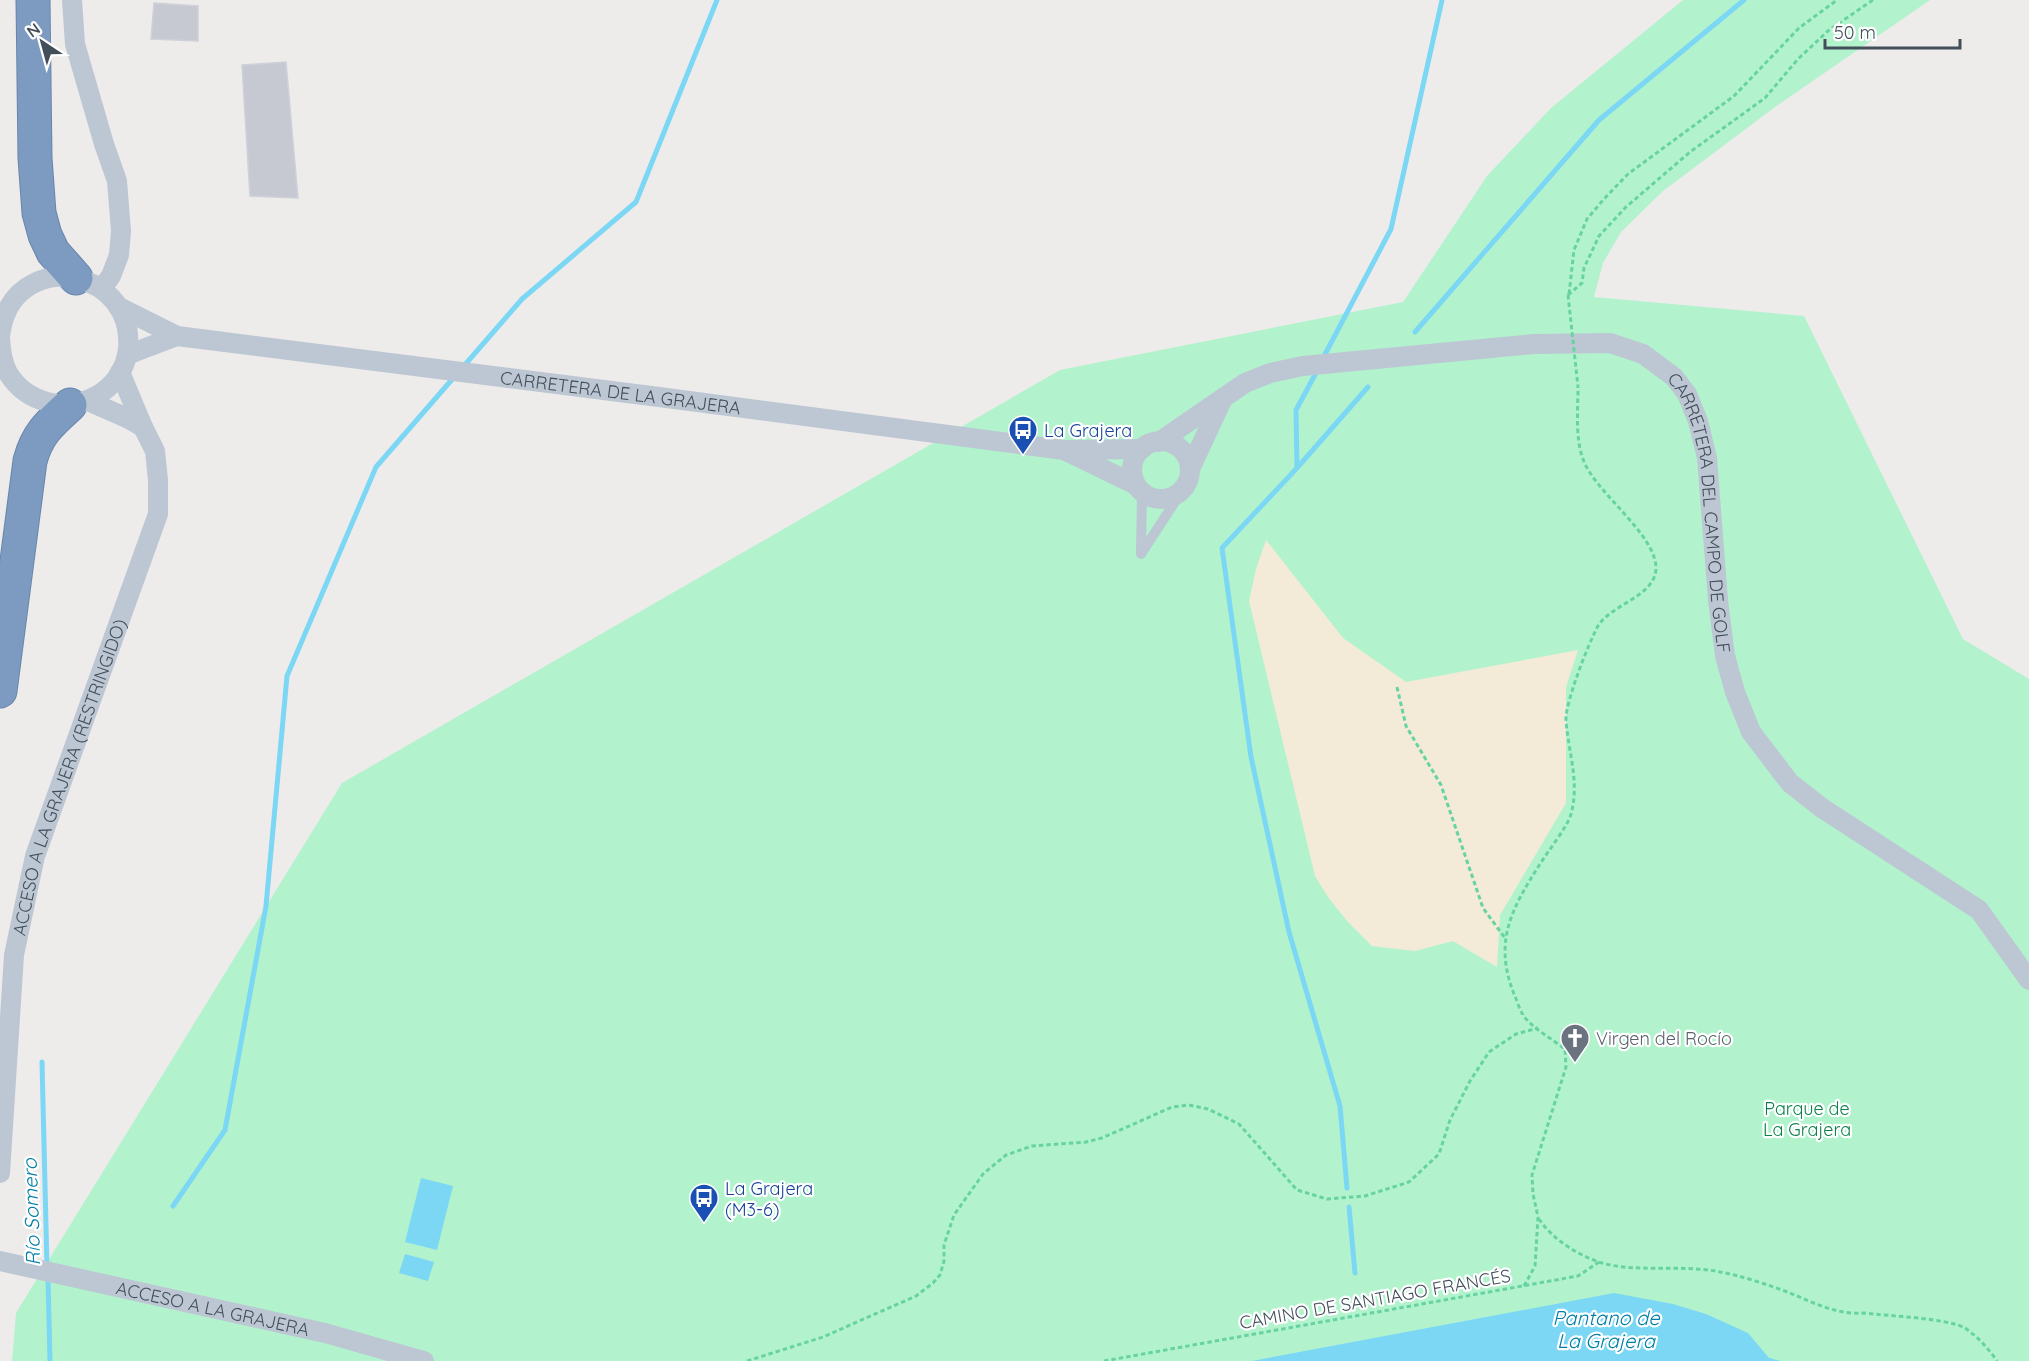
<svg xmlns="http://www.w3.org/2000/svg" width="2029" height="1361" font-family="Quicksand,sans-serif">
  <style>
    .green { fill: #b2f3cd }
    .sand { fill: #f3ebd8 }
    .water { fill: #7bd7f4 }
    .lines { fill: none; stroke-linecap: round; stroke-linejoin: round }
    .stream { stroke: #7bd7f4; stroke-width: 5 }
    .building { fill: #c6c9d2; stroke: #ced1d8; stroke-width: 1.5 }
    .motorway-casing { stroke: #6886ac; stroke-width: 35 }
    .path { stroke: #68d3a2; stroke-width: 3; stroke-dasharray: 4.5 3; stroke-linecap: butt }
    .service { stroke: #bcc7d3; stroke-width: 10 }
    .minor { stroke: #bcc7d3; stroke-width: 20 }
    .motorway { stroke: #7d9bc0; stroke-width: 33 }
    .path-bridge { stroke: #68d3a2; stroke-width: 3; stroke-dasharray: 4.5 3; stroke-linecap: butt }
    .labels { text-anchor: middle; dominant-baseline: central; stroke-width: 4.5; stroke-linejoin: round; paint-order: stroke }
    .street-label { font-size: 18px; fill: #424e5a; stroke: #fff }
    .transit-label { font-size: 18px; fill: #164399; stroke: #fff; text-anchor: start }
    .worship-label { font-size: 18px; fill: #5b616d; stroke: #fff; text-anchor: start }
    .park-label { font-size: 18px; fill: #0d814b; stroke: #fff }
    .water-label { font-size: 20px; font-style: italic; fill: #017fa7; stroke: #fff }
  </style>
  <rect width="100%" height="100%" fill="#eeebeb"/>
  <path class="green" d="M1683,0H1930L1775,107L1663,191L1621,232L1603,263L1594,297L1804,316L1963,639L2029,679V1361H12L16,1313L342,783L1060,370L1403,302L1487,176L1551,108Z"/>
  <path class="sand" d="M1266,540L1343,638L1406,682L1578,650L1566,687V803L1500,915L1497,967L1453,941L1415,951L1372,946L1348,922L1328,897L1315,876L1249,601L1256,569Z"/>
  <g class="water">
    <path d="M421,1178L453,1186L437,1250L405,1242Z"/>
    <path d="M405,1254L434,1262L428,1281L399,1273Z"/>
    <path d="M1614,1293L1673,1304L1706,1314L1748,1333L1769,1358L1781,1361H1252Z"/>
  </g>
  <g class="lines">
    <g class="stream">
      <path d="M1415,332L1599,120L1744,0"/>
      <path d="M1322,360L1391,229L1442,0"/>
      <path d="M463,367L522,299L636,202L717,0"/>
      <path d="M1297,467L1296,410L1317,371"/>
      <path d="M42,1062L47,1268"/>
      <path d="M1347,1188L1340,1106L1289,932L1251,757L1222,548L1297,468L1368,387"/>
      <path d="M173,1206L225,1130L266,906L287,676L376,467L455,376"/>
      <path d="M1349,1207L1355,1273"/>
      <path d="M48,1277L50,1361"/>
    </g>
  </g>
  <g class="building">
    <path d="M154,3L198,6V41L151,39Z"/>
    <path d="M286,62L298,198L250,196L242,65Z"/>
  </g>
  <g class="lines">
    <g class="motorway-casing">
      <g id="motorway">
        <path d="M33,0L35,158L39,213L45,235L53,252L76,278"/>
        <path d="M0,691L30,461C37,434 50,423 70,405"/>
      </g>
    </g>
    <g class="path">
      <path d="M1569,294L1574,250L1587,219L1604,199L1628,174L1734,96L1799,28L1837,0"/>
      <path d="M1568,295L1582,283L1584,268L1599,236L1626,207L1690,152L1765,98L1798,59L1829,30L1873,0"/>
      <path d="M1397,687L1406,726L1441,785L1483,908L1505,938"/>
      <path d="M1539,1219C1552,1239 1579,1256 1602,1263C1636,1273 1683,1264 1720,1272C1739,1275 1772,1286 1790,1293C1814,1303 1837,1315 1864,1313C1887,1316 1947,1318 1965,1328C1978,1337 1988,1348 1997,1361"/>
      <path d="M1524,1286L1535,1266L1538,1217L1533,1194L1532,1175L1566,1067L1565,1049C1552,1039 1532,1028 1523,1015C1519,1009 1517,1000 1514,994C1493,941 1512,908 1540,864C1548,851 1568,826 1571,814C1580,782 1568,751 1566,720C1565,703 1589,642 1598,626C1610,606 1648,598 1655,575C1665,540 1594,493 1583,459C1575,437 1578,410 1578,387"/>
      <path d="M747,1361L823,1337L916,1296L933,1283L940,1275L944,1261V1245L954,1215L983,1174L1006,1155L1032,1146L1086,1142L1102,1138L1172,1107L1189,1105L1208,1109L1239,1124L1297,1190L1327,1199L1365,1196L1409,1182L1439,1154L1450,1120L1470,1081L1489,1052L1516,1034L1538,1028"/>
      <path d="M1104,1361L1578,1276L1599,1262"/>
    </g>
    <g class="service">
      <path d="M1141,553L1142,493"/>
      <path d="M1141,554L1182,491"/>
    </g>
    <g class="minor">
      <path d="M72,0L75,44L104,144L117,181L121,231L119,255L111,276L102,288"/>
      <path id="s1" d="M119,307L177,336L659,397L1064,450L1142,449"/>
      <path d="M0,336C1,330 2,324 4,318C28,249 135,272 128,349C126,369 113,387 96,396C66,413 26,403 8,373C2,362 1,350 0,338"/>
      <path d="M127,355L177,336"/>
      <path d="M88,401L127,418L143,427"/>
      <circle cx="1161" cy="470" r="29"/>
      <path id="s2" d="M1159,442L1245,383L1270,373L1303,366L1534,344L1610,343L1643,354L1674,377L1687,394L1698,421L1707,458L1718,600L1725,656L1735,692L1751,732L1790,783L1822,808L1979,910L2029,980"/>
      <path d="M1066,451L1136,485"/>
      <path d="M1190,469L1223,398"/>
      <path id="s3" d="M0,1173L14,955L35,856L158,514V480L155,451L143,427L120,372"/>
      <path id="s4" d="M0,1261L325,1333L424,1361"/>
    </g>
    <use href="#motorway" class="motorway"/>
    <path class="path-bridge" d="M1568,295L1578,387"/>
  </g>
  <defs>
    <g id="bus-pin" transform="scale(1.5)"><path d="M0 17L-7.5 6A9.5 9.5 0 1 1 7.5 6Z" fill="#1a4fb4" stroke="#fff"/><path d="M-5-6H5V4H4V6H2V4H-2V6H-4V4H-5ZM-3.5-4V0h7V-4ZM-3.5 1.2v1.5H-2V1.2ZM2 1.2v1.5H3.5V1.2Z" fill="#fff"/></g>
    <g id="church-pin" transform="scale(1.5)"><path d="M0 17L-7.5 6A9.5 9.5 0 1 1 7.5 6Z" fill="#6b7280" stroke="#fff"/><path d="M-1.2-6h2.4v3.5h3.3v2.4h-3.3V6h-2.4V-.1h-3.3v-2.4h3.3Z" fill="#fff"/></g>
  </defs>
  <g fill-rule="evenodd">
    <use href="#bus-pin" x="1023" y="430"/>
    <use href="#church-pin" x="1575" y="1038"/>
    <use href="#bus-pin" x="704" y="1198"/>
  </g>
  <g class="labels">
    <g class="street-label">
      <text stroke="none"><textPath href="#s1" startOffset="512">CARRETERA DE LA GRAJERA</textPath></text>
      <text stroke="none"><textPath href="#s2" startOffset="687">CARRETERA DEL CAMPO DE GOLF</textPath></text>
      <text stroke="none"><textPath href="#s3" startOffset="405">ACCESO A LA GRAJERA (RESTRINGIDO)</textPath></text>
      <text transform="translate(1375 1299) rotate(-10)">CAMINO DE SANTIAGO FRANCÉS</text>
      <text stroke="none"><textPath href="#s4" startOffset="218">ACCESO A LA GRAJERA</textPath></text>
    </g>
    <g class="transit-label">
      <text x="1044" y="430">La Grajera</text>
      <text x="725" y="1188">La Grajera<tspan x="725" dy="21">(M3-6)</tspan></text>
    </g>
    <g class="worship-label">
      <text x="1596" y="1038">Virgen del Rocío</text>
    </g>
    <g class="park-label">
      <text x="1807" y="1108">Parque de<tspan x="1807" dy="21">La Grajera</tspan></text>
    </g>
    <g class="water-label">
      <text transform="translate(31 1212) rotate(-92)">Río Somero</text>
      <text x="1606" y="1317">Pantano de<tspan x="1606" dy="23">La Grajera</tspan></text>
    </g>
  </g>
  <g transform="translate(42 42) rotate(324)" stroke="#ffffff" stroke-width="4.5" paint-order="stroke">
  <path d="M0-4.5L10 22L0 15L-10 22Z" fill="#424e5a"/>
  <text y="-9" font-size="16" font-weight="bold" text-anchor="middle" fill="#424e5a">N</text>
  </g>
  <path d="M1825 39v9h135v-9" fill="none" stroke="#424e5a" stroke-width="3"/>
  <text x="1834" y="39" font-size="18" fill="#424e5a" stroke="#ffffff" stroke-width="4.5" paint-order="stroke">50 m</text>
</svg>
